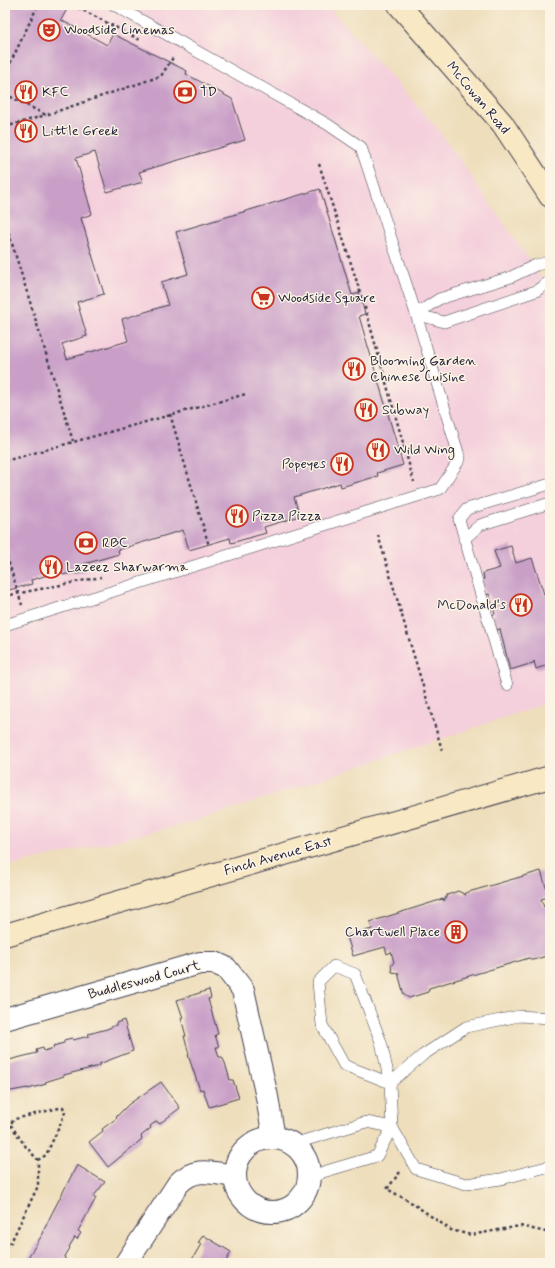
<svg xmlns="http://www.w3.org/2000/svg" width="555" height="1268" font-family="Mynerve,sans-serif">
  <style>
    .built { fill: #f4cfdc }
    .building { fill: #c99fc8 }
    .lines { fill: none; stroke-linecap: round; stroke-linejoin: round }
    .service-casing { stroke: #413e4e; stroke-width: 12 }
    .minor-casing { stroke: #413e4e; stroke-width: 24 }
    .secondary-casing { stroke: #413e4e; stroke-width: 24 }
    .path { stroke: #413e4e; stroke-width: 2.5; stroke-dasharray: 3 3; stroke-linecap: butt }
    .service { stroke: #fff; stroke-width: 11 }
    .minor { stroke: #fff; stroke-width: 22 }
    .secondary { stroke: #f8e8c3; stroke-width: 22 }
    .labels { text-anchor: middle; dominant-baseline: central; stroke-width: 3; stroke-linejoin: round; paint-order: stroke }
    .poi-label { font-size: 14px; fill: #22223b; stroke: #fcf5e5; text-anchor: start }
    .street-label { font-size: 14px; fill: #22223b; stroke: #fcf5e5 }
  </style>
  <rect width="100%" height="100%" fill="#fcf5e5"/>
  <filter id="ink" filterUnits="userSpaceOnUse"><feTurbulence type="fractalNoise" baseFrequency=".025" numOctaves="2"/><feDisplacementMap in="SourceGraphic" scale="8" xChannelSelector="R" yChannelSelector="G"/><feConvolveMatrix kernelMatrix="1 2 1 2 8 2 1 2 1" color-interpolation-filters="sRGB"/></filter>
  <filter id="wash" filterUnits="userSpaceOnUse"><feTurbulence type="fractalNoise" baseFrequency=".012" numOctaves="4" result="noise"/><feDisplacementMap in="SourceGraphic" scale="16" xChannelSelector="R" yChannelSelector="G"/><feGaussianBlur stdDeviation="0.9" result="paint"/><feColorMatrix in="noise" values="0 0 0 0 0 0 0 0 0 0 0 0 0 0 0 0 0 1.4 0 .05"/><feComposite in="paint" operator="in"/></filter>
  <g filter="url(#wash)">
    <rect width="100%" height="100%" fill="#eedebc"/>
    <path class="built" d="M5,5H327L438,129L550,290V702L194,822L5,867Z"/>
    <g id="blocks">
      <g class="building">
        <path d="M5,5H60L67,9L61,20L107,45L113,34L187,71L186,74L232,99L245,140L139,172L143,182L107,192L95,152L76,158L92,214L81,218L104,294L77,302L87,336L62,344L67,359L128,341L122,319L168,305L161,282L188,274L176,232L320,189L352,295L359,293L365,314L359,316L403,465L377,473L378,476L341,487L340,483L294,497L300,516L264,527L266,533L231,543L230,538L189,550L183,530L118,550L119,554L84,564L86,571L76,574L75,572L63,575L61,571L31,580L32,584L5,591Z"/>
        <path d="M511,546L516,563L532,558L544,594L550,592V664L536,669L534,661L533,663L510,670L500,629L496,630L492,615L495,614L489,594L486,595L481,580L484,579L483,573L500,568L494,551Z"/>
        <path d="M541,871L549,897L541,899L544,907L550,906V927L548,928L550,934V955L533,960L529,958L429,988L428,992L409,998L404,995L398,973L392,972L391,966L394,962L391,952L387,954L385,947L353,956L347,936L372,929L370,922L443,899L444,901L447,895L458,891L466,895L465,893Z"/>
        <path d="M209,990L211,998L208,999L218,1034L215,1035L219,1047H216L219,1057H222L225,1063L230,1080H233L239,1098L209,1107L203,1089L200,1090L188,1055L189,1054L184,1036H186L181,1018H183L177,1000Z"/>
        <path d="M124,1020L133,1051L99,1064V1066L64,1075V1076L45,1082L46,1084L28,1089V1088L5,1092V1061L37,1053L36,1050L43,1048L44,1051L54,1048L53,1046L64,1043V1040L72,1038L73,1040L89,1036L88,1034L107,1029L116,1025V1023Z"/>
        <path d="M161,1082L180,1108L159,1124L157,1121L150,1126L151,1128L141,1136L142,1139L108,1167L89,1142L103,1131L102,1129L117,1118L116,1117L129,1104Z"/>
        <path d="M77,1165L105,1182L93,1197L96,1198L78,1231L81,1233L77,1239L75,1237L69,1247L70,1248L64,1258L67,1260L65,1263H21L22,1261L25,1262L44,1232H43L51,1215Z"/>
        <path d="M203,1235L231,1252L225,1263H190L201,1244L198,1243Z"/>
      </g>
    </g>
  </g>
  <g filter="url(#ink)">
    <use href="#blocks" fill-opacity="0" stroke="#413e4e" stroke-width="1"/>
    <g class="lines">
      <g class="service-casing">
        <g id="service">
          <path d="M416,314L439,299L511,277L536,265L550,262"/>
          <path d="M416,314L444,322L536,291L550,281"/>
          <path d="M464,539L480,525L550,503"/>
          <path d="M5,625L440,489L460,459L416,314L361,147L327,124L114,5"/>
          <path d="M507,685L459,519L467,509L550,484"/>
          <path d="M390,1083L344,1065L322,1025L318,982L334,966L355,974L381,1042L390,1083L392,1127L416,1169L466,1184L501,1179L550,1166"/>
          <path d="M390,1083L423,1055L466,1027L519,1016L550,1018"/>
          <path d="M293,1144L366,1122L392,1127"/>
          <path d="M310,1179L323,1172L377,1156L392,1127"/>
        </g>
      </g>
      <g class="minor-casing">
        <g id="minor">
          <path d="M5,1019L200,963H215L226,968L243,990L267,1097L274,1138"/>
          <circle cx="272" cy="1175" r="37"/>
          <path d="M126,1263L178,1184C195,1166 212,1173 235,1176"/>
        </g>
      </g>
      <g class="secondary-casing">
        <g id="secondary">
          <path d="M399,5L502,123L550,196"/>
          <path d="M5,935L550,777"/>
        </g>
      </g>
      <g class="path">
        <path d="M73,5L142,41"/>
        <path d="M472,7L474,5"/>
        <path d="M5,74L38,5"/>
        <path d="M5,94L46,115L161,76L174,56"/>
        <path d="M5,127L46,115"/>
        <path d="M319,164L364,304L414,482"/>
        <path d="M5,221L73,441"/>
        <path d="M170,414L209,546"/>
        <path d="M5,461L246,394"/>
        <path d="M378,535L442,750"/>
        <path d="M5,551L22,605"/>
        <path d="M5,596L101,577"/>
        <path d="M400,1172L387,1189L409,1201L451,1230L471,1235L520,1226L550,1233"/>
        <path d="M5,1248L11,1242L38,1186V1160L26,1147L10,1124L15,1119L63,1107L65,1112L61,1123L46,1155L38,1160"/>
      </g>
      <use href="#service" class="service"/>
      <use href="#minor" class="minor"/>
      <use href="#secondary" class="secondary"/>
    </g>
  </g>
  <defs>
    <g id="theatre-ring" transform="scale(1.15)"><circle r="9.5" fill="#fcf5e5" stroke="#c8321e" stroke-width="1.5"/><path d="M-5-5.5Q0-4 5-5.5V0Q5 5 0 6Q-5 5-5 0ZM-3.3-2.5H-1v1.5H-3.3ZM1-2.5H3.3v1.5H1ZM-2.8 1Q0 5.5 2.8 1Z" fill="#c8321e"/></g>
    <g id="restaurant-ring" transform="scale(1.15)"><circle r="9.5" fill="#fcf5e5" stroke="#c8321e" stroke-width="1.5"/><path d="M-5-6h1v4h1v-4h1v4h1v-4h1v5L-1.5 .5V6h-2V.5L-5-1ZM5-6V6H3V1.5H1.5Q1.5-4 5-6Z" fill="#c8321e"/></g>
    <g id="bank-ring" transform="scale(1.15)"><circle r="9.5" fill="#fcf5e5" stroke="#c8321e" stroke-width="1.5"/><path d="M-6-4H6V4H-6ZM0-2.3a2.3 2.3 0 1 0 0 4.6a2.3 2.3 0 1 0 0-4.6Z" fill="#c8321e"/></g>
    <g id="supermarket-ring" transform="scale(1.15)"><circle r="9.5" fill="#fcf5e5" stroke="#c8321e" stroke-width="1.5"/><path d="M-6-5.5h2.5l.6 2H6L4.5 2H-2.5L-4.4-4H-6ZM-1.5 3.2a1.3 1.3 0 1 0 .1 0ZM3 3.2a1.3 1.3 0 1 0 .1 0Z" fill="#c8321e"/></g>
    <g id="building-ring" transform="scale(1.15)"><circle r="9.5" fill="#fcf5e5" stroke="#c8321e" stroke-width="1.5"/><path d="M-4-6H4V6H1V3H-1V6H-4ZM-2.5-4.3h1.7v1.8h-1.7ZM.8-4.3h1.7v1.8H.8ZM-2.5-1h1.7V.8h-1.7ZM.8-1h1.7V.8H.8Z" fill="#c8321e"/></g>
  </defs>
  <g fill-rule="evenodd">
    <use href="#theatre-ring" x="49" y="30"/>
    <use href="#restaurant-ring" x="26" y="92"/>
    <use href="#bank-ring" x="185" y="92"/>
    <use href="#restaurant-ring" x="26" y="131"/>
    <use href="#supermarket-ring" x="263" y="298"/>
    <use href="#restaurant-ring" x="354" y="369"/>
    <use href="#restaurant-ring" x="366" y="410"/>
    <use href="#restaurant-ring" x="378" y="450"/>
    <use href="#restaurant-ring" x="342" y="464"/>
    <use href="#restaurant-ring" x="237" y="516"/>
    <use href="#bank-ring" x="86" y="543"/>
    <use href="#restaurant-ring" x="51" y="567"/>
    <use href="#restaurant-ring" x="521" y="605"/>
    <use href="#building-ring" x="456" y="932"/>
  </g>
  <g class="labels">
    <g class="poi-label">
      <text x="64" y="30">Woodside Cinemas</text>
      <text x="42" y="92">KFC</text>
      <text x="200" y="92">TD</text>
      <text x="42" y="131">Little Greek</text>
      <text x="278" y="298">Woodside Square</text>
      <text x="370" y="361">Blooming Garden<tspan x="370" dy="16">Chinese Cuisine</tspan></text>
      <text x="382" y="410">Subway</text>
      <text x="394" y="450">Wild Wing</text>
      <text x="326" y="464" text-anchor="end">Popeyes</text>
      <text x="252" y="516">Pizza Pizza</text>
      <text x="102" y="543">RBC</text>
      <text x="66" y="567">Lazeez Sharwarma</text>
      <text x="506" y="605" text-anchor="end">McDonald's</text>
      <text x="440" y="932" text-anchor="end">Chartwell Place</text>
    </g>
    <g class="street-label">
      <text transform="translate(478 98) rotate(50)">McCowan Road</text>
      <text transform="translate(278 856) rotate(-16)">Finch Avenue East</text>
      <text transform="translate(144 980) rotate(-15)">Buddleswood Court</text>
    </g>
  </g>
  <rect width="555" height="1268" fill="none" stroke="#fcf5e5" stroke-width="20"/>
</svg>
